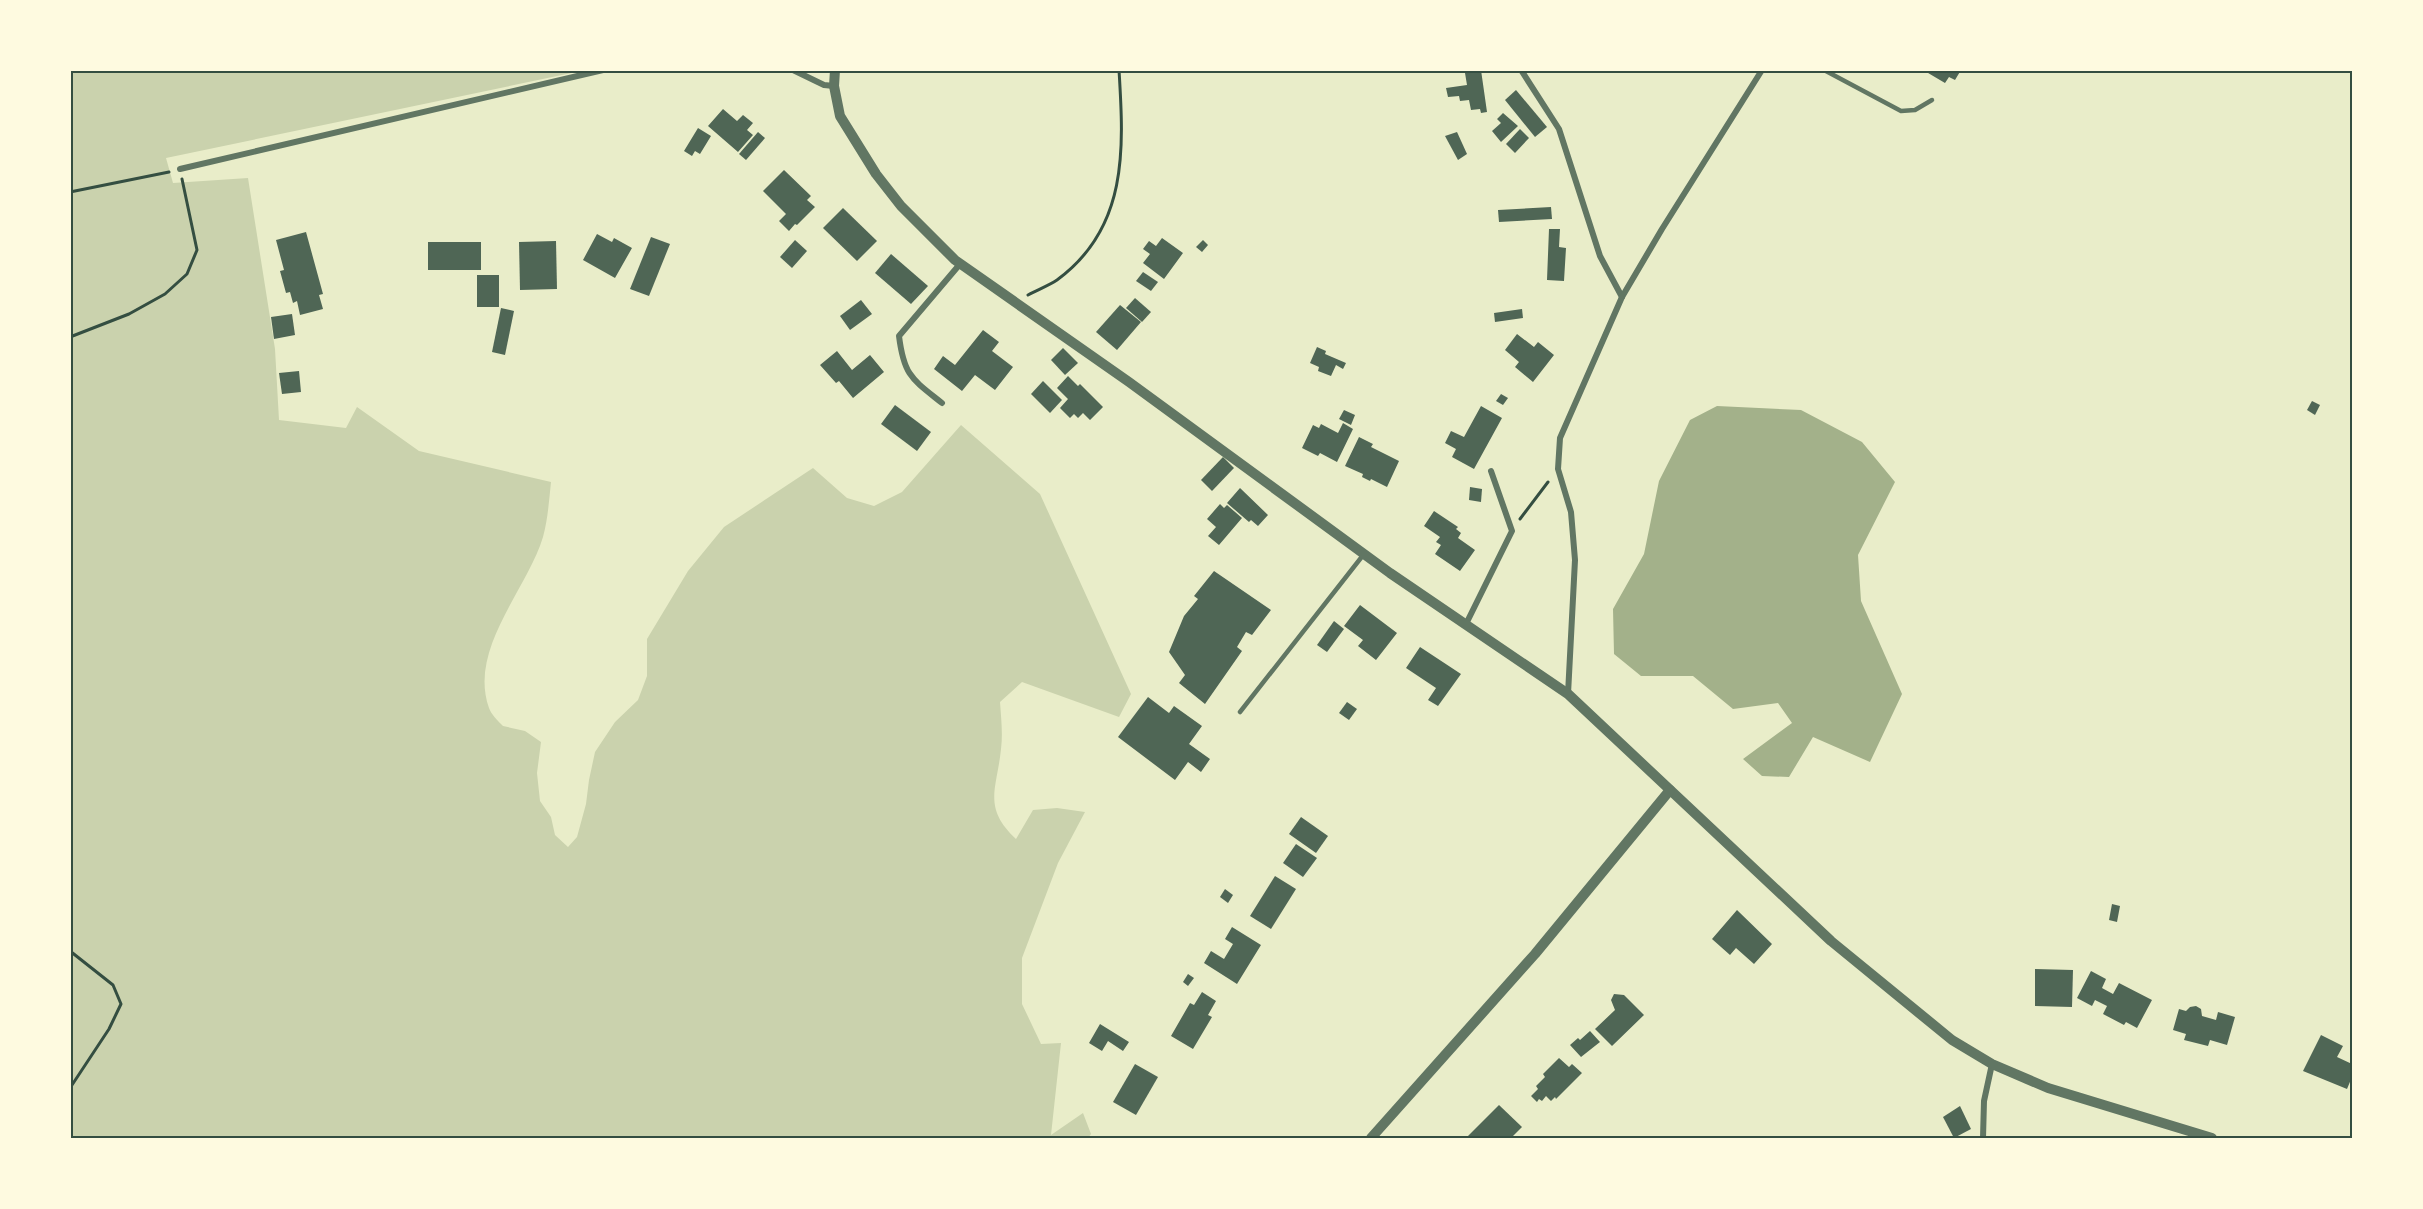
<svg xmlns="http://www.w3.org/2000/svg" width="2423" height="1209" font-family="'PT Sans Narrow',sans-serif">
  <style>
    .green { fill: #cad2ad }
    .water { fill: #a3b18a }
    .building { fill: #4f6655 }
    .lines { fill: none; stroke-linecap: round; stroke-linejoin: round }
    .path { stroke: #344e41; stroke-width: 3 }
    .service { stroke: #617663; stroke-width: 4.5 }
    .minor { stroke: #617663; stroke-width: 6 }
    .tertiary { stroke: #617663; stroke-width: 10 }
    .neatline { fill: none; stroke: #344e41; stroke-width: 2 }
  </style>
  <rect width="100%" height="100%" fill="#e9edc9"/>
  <path class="green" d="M71,71H581L166,158L173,183L248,178L275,349L279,420L346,428L357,407L419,451L551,482C549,500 548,519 543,537C527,590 468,649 489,708C491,714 498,721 503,726L525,731L541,742L537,773L540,801L551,817L555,835L568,847L577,837L586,804L589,780L595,752L615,722L638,700L647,676V639L688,571L724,527L813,468L847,498L874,506L902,492L961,425L1040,494L1131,694L1119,717L1022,682L1000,702C1001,717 1003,734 1001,749C997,789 982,807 1016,839L1033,810L1057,808L1085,812L1058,863L1022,958V1004L1041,1044L1061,1043L1051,1135L1083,1113L1091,1134L1088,1138H71Z"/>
  <path class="water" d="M1717,406L1801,410L1862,442L1895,482L1858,555L1861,601L1902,694L1870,762L1813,737L1789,777L1762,776L1743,759L1792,723L1778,703L1733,709L1693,676H1641L1614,654L1613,609L1644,554L1659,481L1690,420Z"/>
  <g class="building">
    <path d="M1481,70L1487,112L1481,113L1480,109L1471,110L1469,100L1460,101L1459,96L1448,97L1446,88L1467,85L1465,73Z"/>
    <path d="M1923,70H1961L1955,80L1949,77L1945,83Z"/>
    <path d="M1516,90L1547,127L1535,137L1505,100Z"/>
    <path d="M723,109L737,121L743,115L753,123L747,130L753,135L738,152L708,126Z"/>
    <path d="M1503,113L1518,126L1501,142L1492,131L1501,123L1497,119Z"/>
    <path d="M698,128L711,136L700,154L695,151L692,156L684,151Z"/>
    <path d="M1520,129L1529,138L1515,153L1506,144Z"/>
    <path d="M758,132L765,138L746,160L739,154Z"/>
    <path d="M1457,132L1467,154L1458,160L1445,136Z"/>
    <path d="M784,170L811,196L807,200L815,207L797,225L795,224L789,231L779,221L786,214L763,191Z"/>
    <path d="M1551,207L1552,219L1499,222L1498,210Z"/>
    <path d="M843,208L877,241L857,261L823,228Z"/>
    <path d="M1549,229H1560L1559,247L1566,248L1564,281L1547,280Z"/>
    <path d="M306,232L323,294L319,295L323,309L300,315L297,301L293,303L290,292L286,293L280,271L284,270L276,240Z"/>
    <path d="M597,234L612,242L614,238L632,248L615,278L583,260Z"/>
    <path d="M651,237L670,244L649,296L630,289Z"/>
    <path d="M1162,238L1183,253L1164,279L1143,263L1150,254L1143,249L1149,241L1156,246Z"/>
    <path d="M795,240L807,251L792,268L780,257Z"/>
    <path d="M1203,240L1208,245L1202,252L1196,247Z"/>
    <path d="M556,241L557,289L520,290L519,242Z"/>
    <rect x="428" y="242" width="53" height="28"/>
    <path d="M891,254L928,286L911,304L875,273Z"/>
    <path d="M1143,272L1158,282L1151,291L1136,281Z"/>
    <rect x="477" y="275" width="22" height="32"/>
    <path d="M1135,298L1151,312L1142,322L1126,308Z"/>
    <path d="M861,300L872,314L850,330L840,316Z"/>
    <path d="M1120,305L1141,322L1117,350L1096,332Z"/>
    <path d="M501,308L514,311L505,355L492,352Z"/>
    <path d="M1522,309L1523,318L1495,322L1494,313Z"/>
    <path d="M292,314L295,335L274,339L271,317Z"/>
    <path d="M983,330L999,342L992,351L1013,367L995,390L975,375L962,391L934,369L943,356L955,365Z"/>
    <path d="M1517,334L1534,347L1538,342L1554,355L1533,382L1515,367L1519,362L1505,350Z"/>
    <path d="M1317,347L1326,351L1325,354L1346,363L1343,369L1336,365L1331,376L1318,371L1319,367L1310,363Z"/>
    <path d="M1063,348L1078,363L1065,375L1051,360Z"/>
    <path d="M837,351L852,370L870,355L884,372L853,398L839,381L836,383L820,365Z"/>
    <path d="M299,371L301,392L282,394L279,373Z"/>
    <path d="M1068,376L1078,386L1080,384L1103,407L1090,420L1083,413L1078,418L1074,414L1070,418L1060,408L1068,399L1057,388Z"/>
    <path d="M1043,381L1062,400L1050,413L1031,394Z"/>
    <path d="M1501,394L1508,398L1503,405L1496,401Z"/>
    <path d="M2312,401L2320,405L2315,415L2307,410Z"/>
    <path d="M895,405L931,432L917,451L881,424Z"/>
    <path d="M1481,406L1502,418L1474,469L1452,457L1456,449L1445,443L1451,431L1464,437Z"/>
    <path d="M1344,410L1355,415L1351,425L1339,419Z"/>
    <path d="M1343,423L1353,429L1337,462L1320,453L1318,456L1302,448L1313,425L1319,428L1321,424L1338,433Z"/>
    <path d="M1359,437L1373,444L1371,447L1399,461L1387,487L1371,479L1370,481L1362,477L1363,474L1345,466Z"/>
    <path d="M1223,457L1234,468L1212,491L1201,480Z"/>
    <path d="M1470,487L1482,489L1481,502L1469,500Z"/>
    <path d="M1240,488L1268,515L1258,526L1251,520L1249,522L1227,503Z"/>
    <path d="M1220,504L1224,508L1227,505L1242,518L1219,545L1208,536L1216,527L1207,519Z"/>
    <path d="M1434,511L1458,527L1456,529L1461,533L1458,538L1475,550L1460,571L1435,554L1441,545L1436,542L1440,537L1424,526Z"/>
    <path d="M1214,571L1271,610L1252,635L1246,632L1237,647L1242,651L1205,704L1179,683L1185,675L1169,652L1184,616L1198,599L1194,596Z"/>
    <path d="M1360,605L1397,633L1376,660L1358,646L1363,640L1344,626Z"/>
    <path d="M1334,621L1344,629L1327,652L1317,645Z"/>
    <path d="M1420,647L1461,674L1438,706L1428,700L1436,688L1406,668Z"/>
    <path d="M1148,697L1169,713L1174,706L1202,726L1189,744L1210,759L1201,772L1188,762L1175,780L1118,737Z"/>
    <path d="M1347,702L1357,709L1349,720L1339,713Z"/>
    <path d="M1301,817L1328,836L1316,853L1289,834Z"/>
    <path d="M1296,844L1317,858L1303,877L1283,863Z"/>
    <path d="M1275,876L1296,889L1271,929L1250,916Z"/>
    <path d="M1225,889L1233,895L1228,903L1220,897Z"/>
    <path d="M2112,904L2120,906L2117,922L2109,920Z"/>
    <path d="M1737,910L1772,944L1754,964L1736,948L1730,955L1712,939Z"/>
    <path d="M1232,927L1261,945L1237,984L1204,963L1211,951L1224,959L1233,944L1225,939Z"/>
    <path d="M2035,969L2073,970L2072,1007L2035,1006Z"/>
    <path d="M2091,971L2106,979L2102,988L2113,994L2119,983L2152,1000L2137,1028L2126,1022L2124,1025L2103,1014L2107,1006L2095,1000L2092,1006L2077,998Z"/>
    <path d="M1188,974L1194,978L1188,986L1183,982Z"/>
    <path d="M1202,992L1216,1001L1208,1015L1212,1017L1193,1049L1171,1036L1190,1003L1194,1005Z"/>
    <path d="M1614,994L1624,995L1644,1015L1612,1046L1595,1029L1615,1010L1611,1000Z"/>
    <path d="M2196,1006L2201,1009L2202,1016L2216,1020L2218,1012L2235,1017L2227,1045L2210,1040L2208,1046L2184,1040L2186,1034L2173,1030L2179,1009L2186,1011L2190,1007Z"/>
    <path d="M1100,1024L1129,1042L1123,1051L1108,1041L1102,1051L1089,1043Z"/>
    <path d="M1590,1031L1600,1042L1581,1057L1570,1045L1578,1038L1580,1040Z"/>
    <path d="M2321,1035L2343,1046L2337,1057L2352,1064V1077L2347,1089L2303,1071Z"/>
    <path d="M1559,1058L1569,1067L1572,1064L1582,1073L1556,1099L1555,1097L1551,1101L1546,1096L1542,1101L1539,1099L1537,1102L1531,1096L1538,1089L1536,1086L1545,1077L1543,1074Z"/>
    <path d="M1135,1064L1158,1077L1136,1115L1113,1102Z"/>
    <path d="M1499,1105L1522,1127L1511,1138H1466Z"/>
    <path d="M1960,1106L1971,1129L1954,1138L1943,1117Z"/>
  </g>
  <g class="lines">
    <g class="path">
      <path d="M70,192L169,172"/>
      <path d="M1028,295C1037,290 1048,286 1057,280C1128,228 1124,150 1119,70"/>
      <path d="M70,337L129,314L165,294L187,274L197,250L182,179"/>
      <path d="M1520,519L1548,482"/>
      <path d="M70,951L113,985L121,1004L109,1029L70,1088"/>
    </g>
    <g class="service">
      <path d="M1824,70L1901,111L1915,110L1932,100"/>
      <path d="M1240,712L1364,554"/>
    </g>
    <g class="minor">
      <path d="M793,70L824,85L834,86"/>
      <path d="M1521,70L1559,129L1600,256L1622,297"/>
      <path d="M180,169L603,70"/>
      <path d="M942,403C912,379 904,376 899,336L960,264"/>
      <path d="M1466,624L1512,531L1491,471"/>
      <path d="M1568,694L1575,560L1571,512L1558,469L1560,438L1622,297L1662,229L1762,70"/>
      <path d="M1983,1138L1984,1101L1992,1064"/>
    </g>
    <g class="tertiary">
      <path d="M835,70L834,86L840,116L876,174L901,206L955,260L1129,382L1390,573L1568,694L1831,941L1952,1040L1992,1064L2048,1088L2212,1138"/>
      <path d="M1371,1138L1535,954L1670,790"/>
    </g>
  </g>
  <rect width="2423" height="1209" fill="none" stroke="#fefae0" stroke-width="144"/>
  <rect x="72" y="72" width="2279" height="1065" class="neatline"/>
</svg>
